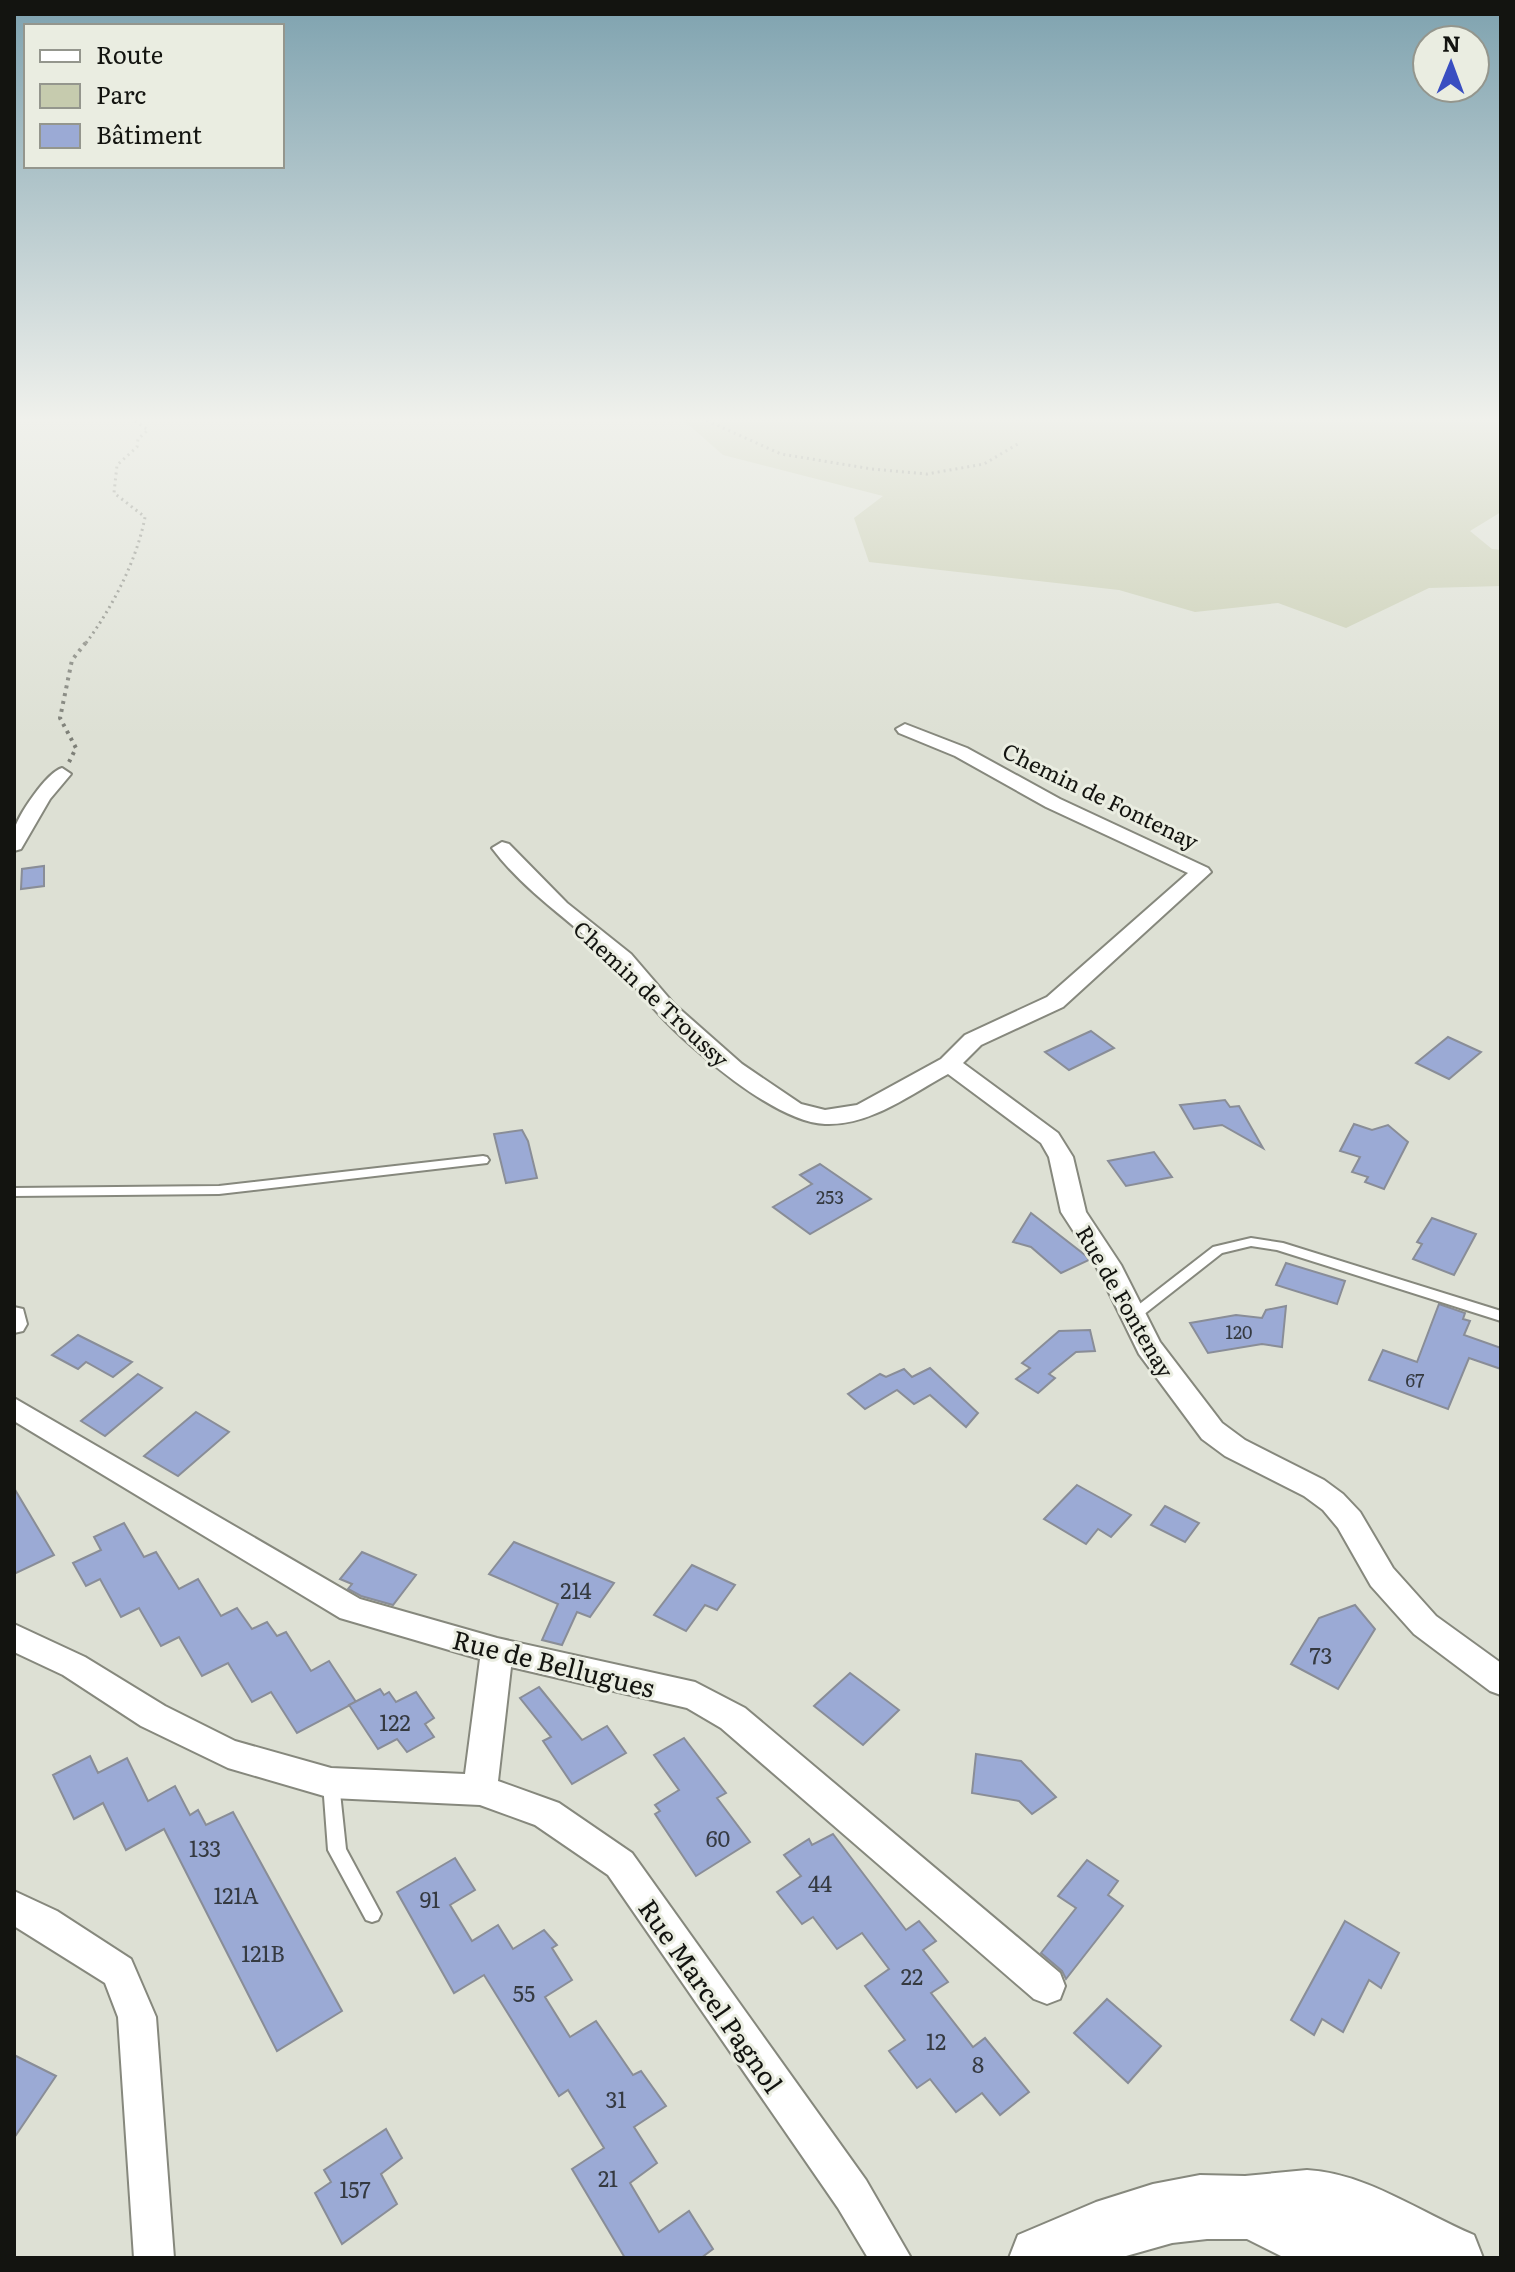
<svg xmlns="http://www.w3.org/2000/svg" width="1515" height="2272" font-family="Literata,serif">
  <style>
    .green { fill: #c6cbae }
    .building { fill: #9baad5; stroke: #898d97; stroke-width: 2 }
    .lines { fill: none; stroke-linecap: round; stroke-linejoin: round }
    .service-casing { stroke: #86887d; stroke-width: 4 }
    .minor-casing { stroke: #86887d; stroke-width: 4 }
    .primary-casing { stroke: #86887d; stroke-width: 4 }
    .path-far1 { stroke: #7d7f77; stroke-width: 3; stroke-dasharray: 2 4; stroke-linecap: butt }
    .path { stroke: #7d7f77; stroke-width: 4; stroke-dasharray: 3 5; stroke-linecap: butt }
    .service { fill: #fff; fill-rule: evenodd }
    .minor { fill: #fff; fill-rule: evenodd }
    .primary { fill: #fff; fill-rule: evenodd }
    .labels { text-anchor: middle; dominant-baseline: central; stroke-width: 6; stroke-linejoin: round; paint-order: stroke }
    .number-label { font-size: 18px; fill: #353a41 }
    .street-label { font-size: 22px; fill: #131410; stroke: #eaede1 }
    .near-number-label { font-size: 22px; fill: #353a41 }
    .near-street-label { font-size: 26px; fill: #131410; stroke: #eaede1 }
  </style>
  <rect width="100%" height="100%" fill="#dde0d4"/>
  <path class="green" d="M681,418H1501V512L1470,531L1492,549L1501,550V586L1429,588L1346,628L1278,603L1195,612L1119,590L869,562L854,518L883,496L723,455Z"/>
  <g class="building">
    <path d="M44,866V886L21,889L22,869Z"/>
    <path d="M1091,1031L1114,1048L1069,1070L1045,1052Z"/>
    <path d="M1448,1037L1481,1052L1449,1079L1416,1063Z"/>
    <path d="M1225,1100L1230,1107L1239,1106L1263,1148L1222,1125L1194,1129L1180,1105Z"/>
    <path d="M1354,1124L1372,1130L1388,1125L1408,1142L1384,1189L1365,1182L1368,1177L1352,1172L1360,1157L1340,1151Z"/>
    <path d="M522,1130L528,1141L537,1178L506,1183L494,1134Z"/>
    <path d="M1154,1152L1172,1177L1126,1186L1108,1161Z"/>
    <path d="M820,1164L871,1199L810,1234L773,1207L812,1184L800,1175Z"/>
    <path d="M1031,1213L1085,1255L1089,1260L1061,1273L1031,1247L1013,1242Z"/>
    <path d="M1432,1218L1476,1234L1454,1275L1413,1259L1422,1244L1417,1242Z"/>
    <path d="M1286,1263L1345,1281L1337,1304L1276,1285Z"/>
    <path d="M1439,1304L1465,1313L1463,1319L1470,1321L1464,1335L1501,1348V1369L1469,1358L1448,1409L1369,1380L1383,1350L1417,1362Z"/>
    <path d="M1286,1306L1282,1347L1262,1344L1208,1353L1190,1323L1236,1315L1262,1318L1266,1310Z"/>
    <path d="M1090,1330L1095,1351L1076,1352L1049,1374L1055,1378L1038,1393L1016,1379L1030,1368L1022,1363L1059,1331Z"/>
    <path d="M78,1335L132,1362L113,1377L86,1362L78,1369L52,1355Z"/>
    <path d="M930,1368L978,1413L966,1427L930,1395L914,1404L897,1390L865,1409L848,1394L880,1374L886,1377L904,1369L912,1377Z"/>
    <path d="M138,1374L162,1388L105,1436L81,1421Z"/>
    <path d="M196,1412L229,1432L178,1476L144,1456Z"/>
    <path d="M1077,1485L1131,1515L1111,1537L1098,1529L1086,1544L1044,1519Z"/>
    <path d="M14,1488L54,1555L14,1574Z"/>
    <path d="M1165,1506L1199,1523L1185,1542L1151,1525Z"/>
    <path d="M124,1523L144,1557L156,1552L179,1589L198,1579L221,1616L237,1608L252,1629L267,1622L277,1636L286,1632L311,1671L329,1661L356,1702L297,1733L271,1692L252,1702L228,1663L202,1676L179,1637L161,1646L139,1608L121,1617L100,1579L86,1586L73,1563L101,1550L94,1537Z"/>
    <path d="M514,1542L614,1583L590,1617L577,1612L562,1645L542,1640L558,1604L489,1574Z"/>
    <path d="M362,1552L416,1575L393,1605L361,1596L348,1589L352,1584L340,1579Z"/>
    <path d="M692,1565L735,1585L717,1610L705,1605L686,1631L654,1615Z"/>
    <path d="M1355,1605L1375,1629L1338,1689L1291,1664L1319,1618Z"/>
    <path d="M850,1673L899,1710L863,1745L814,1706Z"/>
    <path d="M539,1687L582,1740L607,1726L626,1753L572,1784L543,1741L551,1737L520,1698Z"/>
    <path d="M380,1689L384,1695L389,1692L396,1702L416,1692L434,1718L425,1724L434,1737L407,1752L397,1739L378,1749L349,1705Z"/>
    <path d="M684,1738L726,1793L717,1798L750,1842L696,1876L655,1814L660,1811L655,1805L679,1790L654,1755Z"/>
    <path d="M976,1754L1021,1761L1056,1797L1032,1814L1019,1801L972,1793Z"/>
    <path d="M90,1756L98,1773L127,1758L148,1801L175,1786L190,1815L198,1810L206,1825L233,1812L342,2011L277,2051L164,1829L126,1850L103,1803L74,1819L53,1775Z"/>
    <path d="M833,1834L906,1930L919,1921L936,1941L923,1950L948,1982L931,1993L973,2047L985,2038L1029,2092L1000,2115L982,2093L956,2112L930,2079L917,2088L889,2051L905,2040L865,1986L889,1969L862,1933L837,1949L813,1917L802,1924L777,1892L801,1876L784,1855L809,1839L812,1845Z"/>
    <path d="M455,1858L475,1890L450,1905L472,1941L498,1925L513,1949L544,1930L557,1945L552,1948L572,1980L545,1997L570,2037L596,2021L633,2075L641,2071L666,2106L634,2127L657,2163L630,2183L659,2232L689,2211L713,2249L701,2258H625L572,2169L604,2148L568,2090L559,2096L484,1975L454,1993L397,1892Z"/>
    <path d="M1087,1860L1118,1881L1108,1895L1123,1906L1066,1979L1062,1971L1041,1953L1076,1908L1058,1896Z"/>
    <path d="M1345,1921L1399,1953L1381,1988L1369,1980L1343,2032L1322,2019L1314,2035L1291,2020Z"/>
    <path d="M1107,1999L1161,2046L1128,2083L1074,2033Z"/>
    <path d="M14,2055L56,2076L14,2138Z"/>
    <path d="M386,2129L402,2158L381,2174L397,2204L342,2244L315,2193L331,2182L324,2170Z"/>
  </g>
  <g class="lines">
    <g class="service-casing">
      <g id="service">
        <path d="M483,1156L487,1157L489,1160L487,1163L219,1194L14,1196V1188L219,1186Z"/>
        <path d="M1251,1238L1283,1243L1501,1311V1321L1277,1250L1251,1246L1222,1253L1138,1319H1128L1126,1316L1128,1313L1213,1247Z"/>
        <path d="M331,1776L337,1778L339,1783L346,1849L381,1914L378,1920L372,1922L366,1920L328,1850L323,1783L325,1778Z"/>
      </g>
    </g>
    <g class="minor-casing">
      <g id="minor">
        <path d="M905,724L967,748L1060,799L1208,868L1211,872L1063,1007L981,1045L963,1063L1058,1133L1073,1157L1086,1212L1121,1265L1160,1342L1222,1423L1245,1440L1324,1480L1343,1494L1360,1512L1393,1568L1436,1616L1501,1663V1695L1490,1691L1414,1634L1371,1586L1338,1528L1323,1510L1304,1496L1225,1456L1202,1439L1139,1354L1096,1266L1061,1212L1049,1157L1041,1143L948,1074C911,1094 870,1126 825,1124C776,1123 689,1048 656,1011C642,996 630,979 616,965C577,924 526,894 492,848L502,842L509,844L567,903L631,954L674,1004L742,1064L801,1104L825,1110L857,1105L941,1059L965,1035L1047,997L1188,873L1046,807L955,756L899,733L896,729Z"/>
        <path d="M62,768L71,774L50,799L21,849L14,851C14,845 13,837 14,831C17,816 47,772 62,768Z"/>
        <path d="M14,1307L23,1309L27,1324L23,1331L14,1333Z"/>
        <path d="M14,1398L360,1599L497,1638L695,1682L745,1708L1060,1973L1065,1986L1060,1999L1047,2004L1034,1999L721,1728L687,1708L511,1667L498,1781L559,1803L632,1853L866,2180L911,2258H868L838,2208L608,1875L535,1825L480,1805L331,1798L228,1768L141,1726L63,1675L14,1652V1624L85,1657L165,1706L235,1741L331,1768L465,1774L480,1659L340,1618L14,1421Z"/>
        <path d="M14,1891L57,1911L131,1959L156,2017L174,2258H134L118,2017L105,1983L14,1926Z"/>
      </g>
    </g>
    <g class="primary-casing">
      <path id="primary" d="M1307,2170C1366,2173 1421,2213 1474,2235L1483,2258H1285L1247,2239H1207L1172,2243L1119,2258H1009L1018,2235L1096,2202L1153,2184L1200,2175L1245,2176Z"/>
    </g>
    <g class="path-far1">
      <path d="M701,418L781,454L872,469L927,474L984,464L1021,442"/>
      <path d="M86,643C112,608 137,560 145,517L114,493L117,465L137,447L138,439L148,430L131,418"/>
    </g>
    <path class="path" d="M69,762L76,748L60,718L72,660L87,641"/>
    <use href="#service" class="service"/>
    <use href="#minor" class="minor"/>
    <use href="#primary" class="primary"/>
  </g>
  <linearGradient id="sky" x2="0" y2="1"><stop stop-color="#7ea2af"/><stop offset="0.57" stop-color="#f0f1ec"/><stop offset="1" stop-color="#f0f1ec" stop-opacity="0"/></linearGradient>
  <rect width="1515" height="736" fill="url(#sky)"/>
  <g class="labels">
    <g class="number-label">
      <text x="830" y="1196">253</text>
      <text x="1239" y="1331">120</text>
      <text x="1415" y="1379">67</text>
    </g>
    <g class="street-label">
      <text transform="translate(1101 795) rotate(26)">Chemin de Fontenay</text>
      <text transform="translate(652 993) rotate(43)">Chemin de Troussy</text>
      <text transform="translate(1126 1301) rotate(60)">Rue de Fontenay</text>
    </g>
    <g class="near-number-label">
      <text x="576" y="1589">214</text>
      <text x="1321" y="1654">73</text>
      <text x="395" y="1721">122</text>
      <text x="718" y="1837">60</text>
      <text x="205" y="1847">133</text>
      <text x="820" y="1882">44</text>
      <text x="236" y="1894">121A</text>
      <text x="430" y="1898">91</text>
      <text x="263" y="1952">121B</text>
      <text x="912" y="1975">22</text>
      <text x="524" y="1992">55</text>
      <text x="936" y="2040">12</text>
      <text x="978" y="2063">8</text>
      <text x="616" y="2098">31</text>
      <text x="608" y="2177">21</text>
      <text x="355" y="2188">157</text>
    </g>
    <g class="near-street-label">
      <text transform="translate(554 1662) rotate(14)">Rue de Bellugues</text>
      <text transform="translate(712 1995) rotate(55)">Rue Marcel Pagnol</text>
    </g>
  </g>
  <rect width="1515" height="2272" fill="none" stroke="#131410" stroke-width="32"/>
  <rect x="24" y="24" width="260" height="144" fill="#eaede1" stroke="#94968d" stroke-width="2"/>
  <rect x="40" y="50" width="40" height="12" fill="#ffffff" stroke="#94968d" stroke-width="2"/>
  <text x="96" y="64" font-size="24" fill="#131410">Route</text>
  <rect x="40" y="84" width="40" height="24" fill="#c6cbae" stroke="#94968d" stroke-width="2"/>
  <text x="96" y="104" font-size="24" fill="#131410">Parc</text>
  <rect x="40" y="124" width="40" height="24" fill="#9baad5" stroke="#94968d" stroke-width="2"/>
  <text x="96" y="144" font-size="24" fill="#131410">Bâtiment</text>
  <g transform="translate(1451 64) rotate(1)"><circle r="38" fill="#eaede1" stroke="#94968d" stroke-width="2"/>
  <path d="M0-6L14 30L0 20L-14 30Z" fill="#394ec1"/>
  <text y="-12" font-size="22" font-weight="bold" text-anchor="middle" fill="#131410">N</text>
  </g>
</svg>
